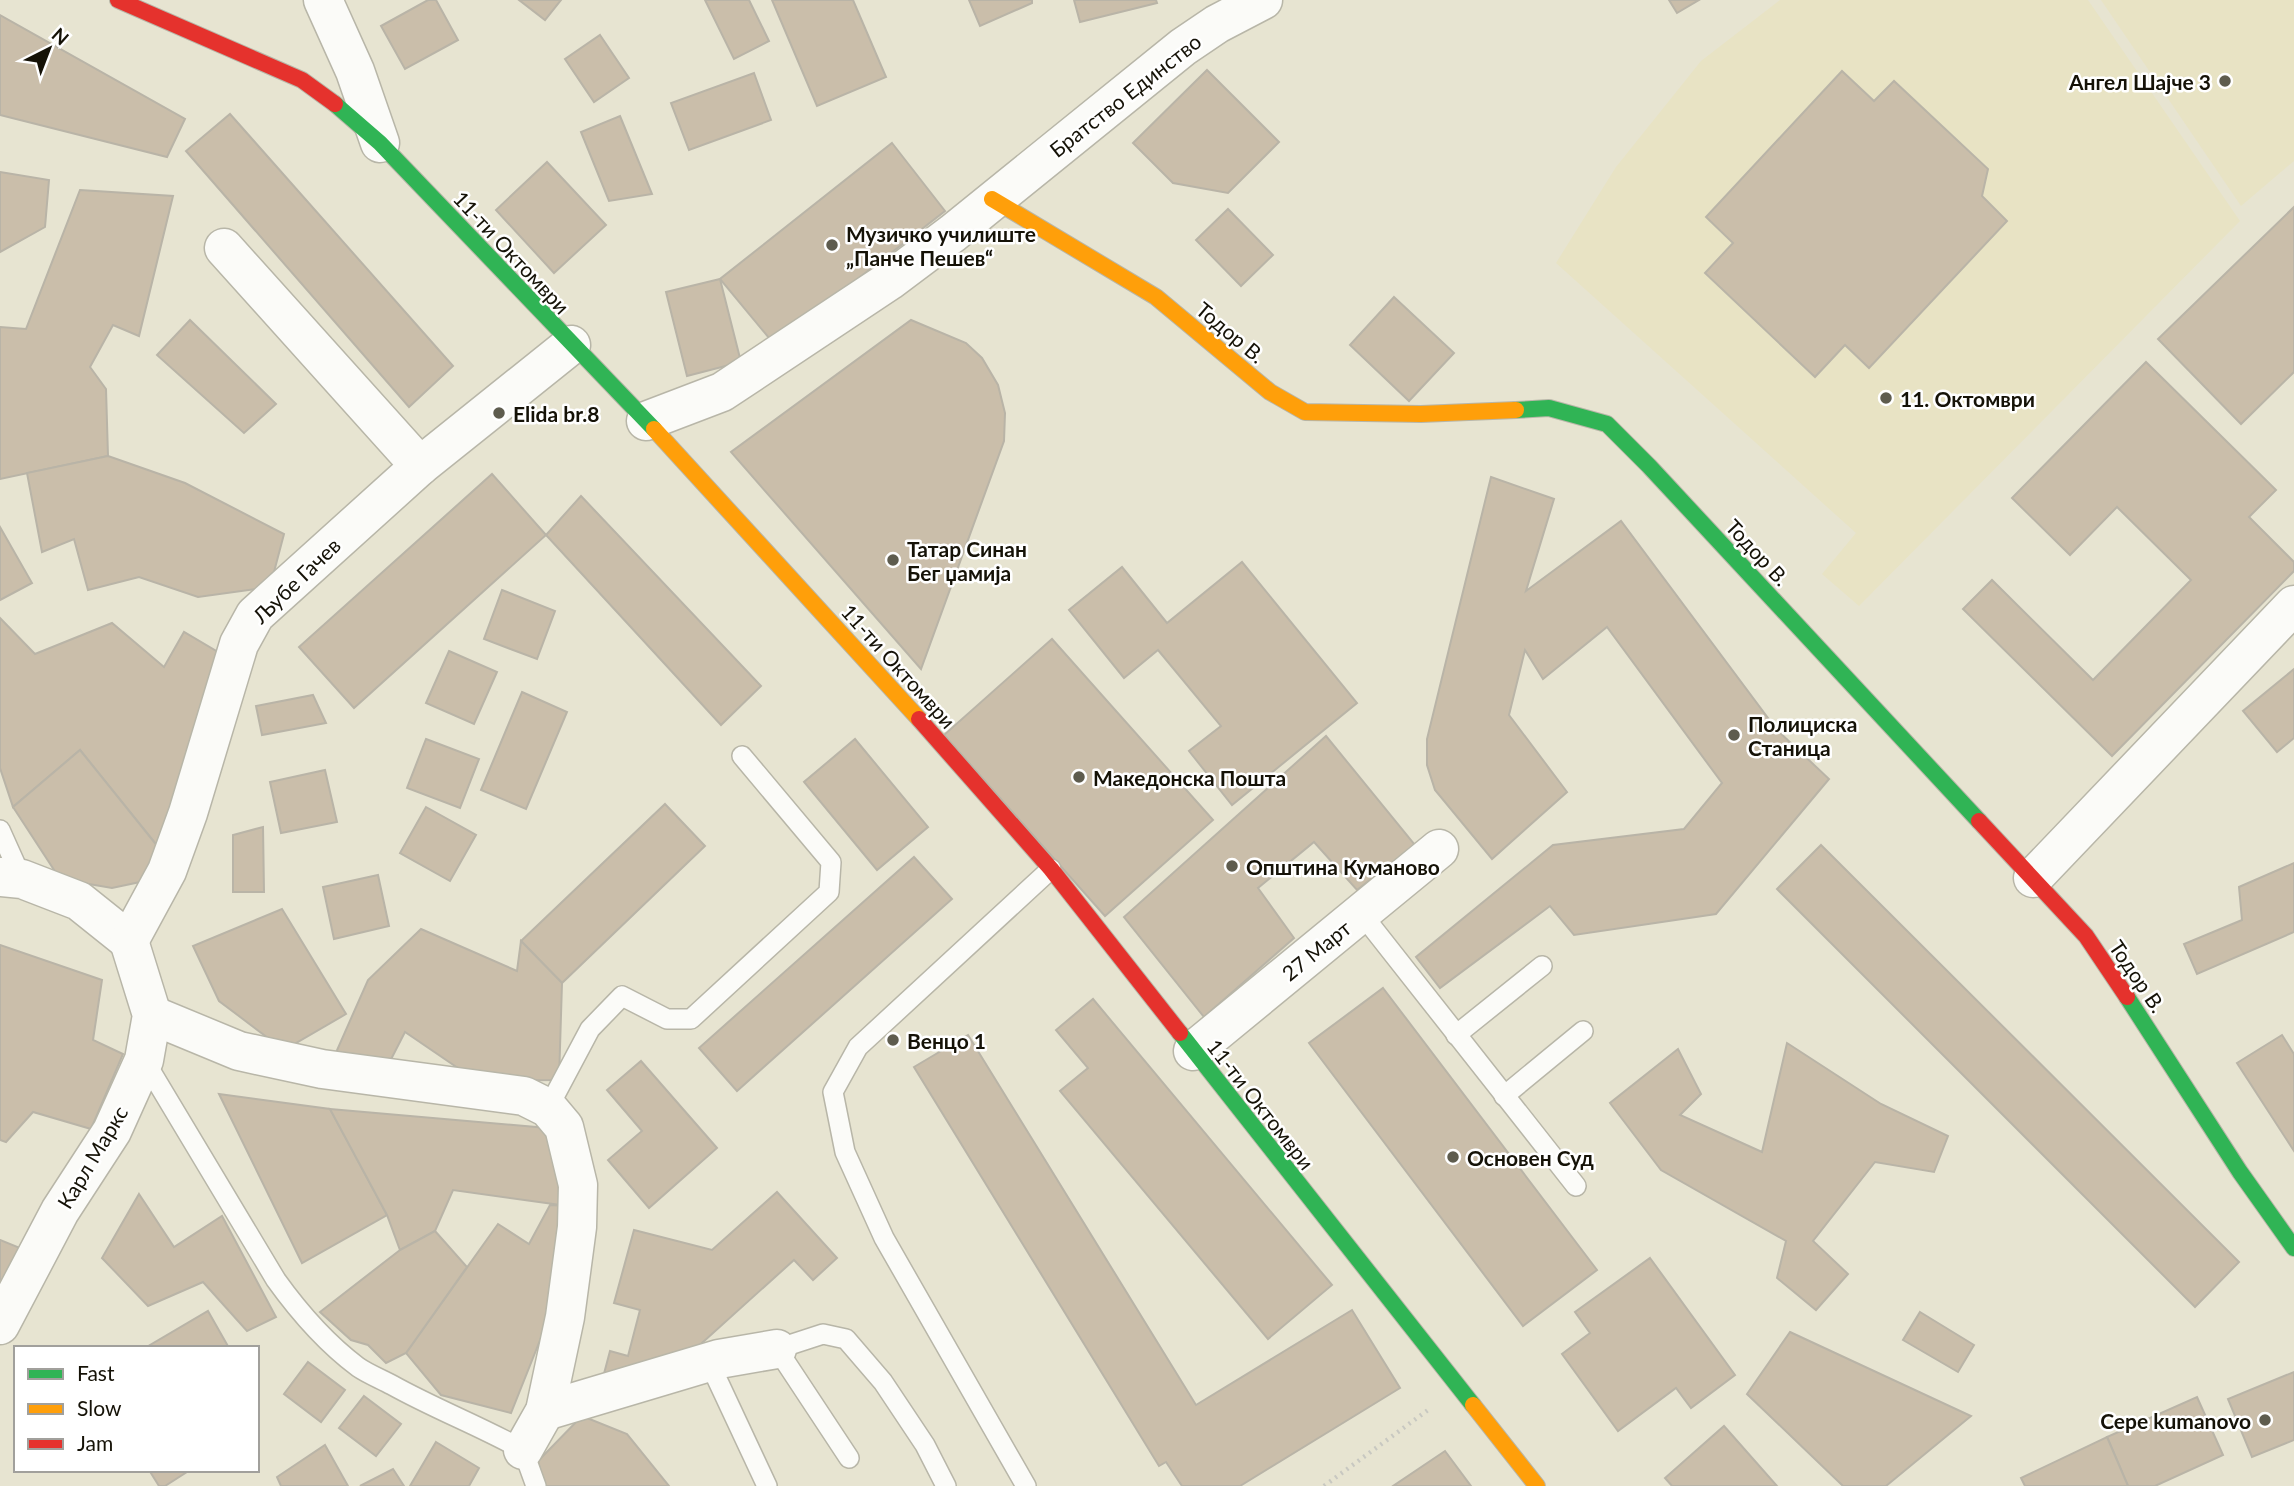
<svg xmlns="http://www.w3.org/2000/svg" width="2294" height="1486" font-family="Lato,sans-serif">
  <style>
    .built { fill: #e8e3c4 }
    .building { fill: #cabeaa; stroke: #b9b4a7; stroke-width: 2 }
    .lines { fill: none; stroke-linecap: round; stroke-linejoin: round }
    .lane-casing { stroke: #b8b6a8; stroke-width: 22 }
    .street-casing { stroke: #b8b6a8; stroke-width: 41 }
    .fast-casing { stroke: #b8b6a8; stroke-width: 18 }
    .slow-casing { stroke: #b8b6a8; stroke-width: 18 }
    .jam-casing { stroke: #b8b6a8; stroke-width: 18 }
    .path { stroke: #c8c8c1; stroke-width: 4.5; stroke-dasharray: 2 5; stroke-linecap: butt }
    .lane { stroke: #fbfbf8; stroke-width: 19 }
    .street { stroke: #fbfbf8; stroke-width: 38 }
    .fast { stroke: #30b455; stroke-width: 16 }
    .slow { stroke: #ff9f0a; stroke-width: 16 }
    .jam { stroke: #e5322d; stroke-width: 16 }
    .poi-dot { fill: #5e5c4e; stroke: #fff; stroke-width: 2.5 }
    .labels { text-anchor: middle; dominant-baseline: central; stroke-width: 5; stroke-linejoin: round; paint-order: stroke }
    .poi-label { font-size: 21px; font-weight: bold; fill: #151207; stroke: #fff; text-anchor: start }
    .street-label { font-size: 21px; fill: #151207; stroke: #fff }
  </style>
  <rect width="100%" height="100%" fill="#e7e4d1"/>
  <g class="built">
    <path d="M1780,0H2088L2240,221L1859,606L1822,574L1856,533L1556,263L1616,167L1701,61Z"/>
    <path d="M2101,0H2294V161L2241,206Z"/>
  </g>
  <g class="building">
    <path d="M428,0H436L458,40L405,69L381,26Z"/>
    <path d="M519,0H561L545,20Z"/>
    <path d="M705,0H749L769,41L734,59Z"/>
    <path d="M772,0H853L886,77L817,106Z"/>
    <path d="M969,0H1032V3L980,26Z"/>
    <path d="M1074,0H1156L1157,3L1080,22Z"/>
    <path d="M1669,0H1699L1677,13Z"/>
    <path d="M0,15L185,119L167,157L0,115Z"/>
    <path d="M600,35L629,78L594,102L565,59Z"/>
    <path d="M1207,70L1279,142L1228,193L1173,183L1133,143Z"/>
    <path d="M1842,71L1874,101L1894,81L1988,169L1982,196L2007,221L1869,368L1845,345L1815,377L1705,273L1733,243L1706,217Z"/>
    <path d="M754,73L771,120L689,150L671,103Z"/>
    <path d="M230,114L453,366L409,407L186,151Z"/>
    <path d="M620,116L652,194L609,201L581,132Z"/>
    <path d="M892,143L945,211L774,344L720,279Z"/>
    <path d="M547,162L606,225L554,273L496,210Z"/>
    <path d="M0,172L49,180L45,227L0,252Z"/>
    <path d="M80,190L173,196L139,336L113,325L90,367L106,389L108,456L0,479V327L26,329Z"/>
    <path d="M2294,207V372L2241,424L2158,339Z"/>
    <path d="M1228,209L1273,255L1241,286L1196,240Z"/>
    <path d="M720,279L741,362L687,376L666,292Z"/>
    <path d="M1394,297L1454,353L1409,401L1350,345Z"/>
    <path d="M190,320L276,404L244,433L157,355Z"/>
    <path d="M911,320L966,343L982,358L998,385L1005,413L1004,441L921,669L731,452Z"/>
    <path d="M2146,362L2276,490L2249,517L2294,562V571L2112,756L1963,609L1992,580L2093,680L2191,580L2117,507L2070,555L2012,498Z"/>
    <path d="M108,456L185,483L284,534L270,587L198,597L139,577L88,590L74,539L42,552L27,473Z"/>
    <path d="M492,474L546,535L354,708L299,647Z"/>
    <path d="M1491,477L1554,499L1526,591L1621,521L1777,730L1829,779L1716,914L1574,935L1550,906L1440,988L1416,957L1553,845L1684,829L1722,783L1607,627L1543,679L1525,650L1509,715L1567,792L1492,859L1435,790L1427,765V739Z"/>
    <path d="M581,496L761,686L721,725L546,535Z"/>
    <path d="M0,527L32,583L0,600Z"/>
    <path d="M1242,562L1357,703L1232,805L1189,751L1221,726L1158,650L1124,678L1069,610L1122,567L1167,623Z"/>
    <path d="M502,590L555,611L537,659L484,639Z"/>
    <path d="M0,618L35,654L112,623L164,667L184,632L223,655L167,858L80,750L13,807L0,768Z"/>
    <path d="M1052,639L1213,820L1105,916L944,735Z"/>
    <path d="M449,651L497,672L474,724L426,703Z"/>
    <path d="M2294,669V738L2277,752L2243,711Z"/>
    <path d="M522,692L567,712L526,809L481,790Z"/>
    <path d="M313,695L326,723L262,735L256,706Z"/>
    <path d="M1326,736L1415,845L1357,890L1314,842L1258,888L1294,938L1204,1017L1124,917Z"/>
    <path d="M426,739L479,759L460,808L407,788Z"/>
    <path d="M855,739L928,827L877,870L804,782Z"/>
    <path d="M80,750L167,858L140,882L112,888L60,879L13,807Z"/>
    <path d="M325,770L337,822L281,833L270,782Z"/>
    <path d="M665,804L705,846L562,983L521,941Z"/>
    <path d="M426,807L476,835L450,881L400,853Z"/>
    <path d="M263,827L264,892H233V835Z"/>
    <path d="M1821,845L2239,1262L2195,1307L1777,889Z"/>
    <path d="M914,857L952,899L737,1091L699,1048Z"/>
    <path d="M2294,863V932L2197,974L2184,944L2242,920L2239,887Z"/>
    <path d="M378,875L389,926L334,939L323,887Z"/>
    <path d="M282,909L346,1014L284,1050L219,1001L193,946Z"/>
    <path d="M421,929L517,971L521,941L562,983L559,1080L477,1081L405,1032L385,1071L334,1057L368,980Z"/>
    <path d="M0,945L102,980L93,1040L123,1054L91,1129L33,1112L6,1142L0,1140Z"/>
    <path d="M1383,988L1597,1270L1523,1326L1309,1043Z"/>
    <path d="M1093,999L1332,1285L1268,1339L1060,1091L1088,1068L1056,1030Z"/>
    <path d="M968,1035L1196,1405L1352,1310L1400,1388L1240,1486H1182L1166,1462L1159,1466L914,1067Z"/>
    <path d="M2282,1035L2294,1054V1151L2237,1063Z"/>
    <path d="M1787,1043L1881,1104L1948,1136L1934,1172L1875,1162L1813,1241L1848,1274L1816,1310L1777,1278L1786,1241L1661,1170L1610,1103L1678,1049L1701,1094L1680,1115L1762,1152Z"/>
    <path d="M641,1061L717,1148L649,1208L608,1160L642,1131L607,1090Z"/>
    <path d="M219,1094L330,1109L387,1215L302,1263Z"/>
    <path d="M330,1109L547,1128L568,1206L453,1190L435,1231L400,1250L387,1215Z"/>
    <path d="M777,1192L837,1258L813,1280L794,1260L683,1360L601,1385L610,1351L628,1356L640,1310L614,1303L634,1230L712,1250Z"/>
    <path d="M139,1194L174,1247L222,1216L276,1317L247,1331L203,1282L148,1306L102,1258Z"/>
    <path d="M550,1205L568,1206L560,1290L511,1413L441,1395L406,1353L498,1224L529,1244Z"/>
    <path d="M435,1231L467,1267L406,1353L386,1363L368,1345L351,1340L320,1312L400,1250Z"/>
    <path d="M0,1240L20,1248L7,1285L0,1279Z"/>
    <path d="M1650,1258L1735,1375L1691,1408L1676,1388L1618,1431L1562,1354L1590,1333L1575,1312Z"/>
    <path d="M208,1311L229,1348H145Z"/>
    <path d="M1920,1312L1974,1345L1958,1372L1903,1340Z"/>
    <path d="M1790,1332L1971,1416L1886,1486H1843L1747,1394Z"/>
    <path d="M308,1362L345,1390L321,1422L284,1394Z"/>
    <path d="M2294,1372V1440L2252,1457L2228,1399Z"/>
    <path d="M364,1396L401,1424L376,1456L339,1428Z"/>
    <path d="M2197,1397L2223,1455L2155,1486H2128L2107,1437Z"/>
    <path d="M582,1416L627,1434L669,1486H544L538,1461Z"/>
    <path d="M1724,1426L1777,1486H1672L1665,1478Z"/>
    <path d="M2107,1437L2128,1486H2025L2021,1478Z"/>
    <path d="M436,1442L479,1468L469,1486H410Z"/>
    <path d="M325,1445L348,1486H281L277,1477Z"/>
    <path d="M1445,1451L1471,1486H1393Z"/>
    <path d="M393,1469L404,1486H360Z"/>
    <path d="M149,1470H190L165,1486H159Z"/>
  </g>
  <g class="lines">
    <g class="lane-casing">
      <g id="lane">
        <path d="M0,830L22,879"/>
        <path d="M1361,913L1576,1186"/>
        <path d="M1456,1035L1542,966"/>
        <path d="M144,1060L276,1280C299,1312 326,1343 358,1367C368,1374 381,1379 392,1385C435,1409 480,1426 523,1450L536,1486"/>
        <path d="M1504,1096L1583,1031"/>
        <path d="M548,1108L590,1029L622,996L667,1019H691L829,892L831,862L742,756"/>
        <path d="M709,1362L767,1486"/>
        <path d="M849,1458L777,1349L823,1334L846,1339L883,1382L925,1445L946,1486"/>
        <path d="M1026,1486L884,1238L845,1152L833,1092L858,1047L1051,869"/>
      </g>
    </g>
    <g class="street-casing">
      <g id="street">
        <path d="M323,0L355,71L380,143"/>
        <path d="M224,248L420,466"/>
        <path d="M646,421L722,392L889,281L953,233L1183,47L1217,24L1263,0"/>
        <path d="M0,877L22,879L79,901L129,941"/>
        <path d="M2033,878L2294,605"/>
        <path d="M129,941L167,871L188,813L239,644L255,615L420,466L571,345"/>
        <path d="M152,1015L239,1051L322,1069L524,1096L548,1108L564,1127L578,1185L577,1227L565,1317L545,1411L523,1450"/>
        <path d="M1193,1051L1439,849"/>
        <path d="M0,1325L60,1211L112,1131L144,1060L152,1015L129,941"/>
        <path d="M545,1411L719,1359L777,1349"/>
      </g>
    </g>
    <g class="fast-casing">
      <g id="fast">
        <path d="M335,104L380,143L654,429"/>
        <path d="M1516,410L1549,408L1607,424L1649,466L1979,821"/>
        <path d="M2127,997L2240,1172L2294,1248"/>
        <path d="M1180,1033L1473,1405"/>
      </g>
    </g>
    <g class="slow-casing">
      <g id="slow">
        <path d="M992,199L1156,297L1270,392L1305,412L1421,414L1516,410"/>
        <path d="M654,429L919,719"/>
        <path d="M1473,1405L1537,1486"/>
      </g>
    </g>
    <g class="jam-casing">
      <g id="jam">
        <path d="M118,0L302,80L335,104"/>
        <path d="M919,719L1051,869L1180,1033"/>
        <path d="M1979,821L2086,936L2127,997"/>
      </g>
    </g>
    <path class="path" d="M1324,1486L1428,1410"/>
    <use href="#lane" class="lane"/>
    <use href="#street" class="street"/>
    <use href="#fast" class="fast"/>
    <use href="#slow" class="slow"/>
    <use href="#jam" class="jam"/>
  </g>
  <g class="poi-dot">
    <circle cx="2225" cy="81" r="7"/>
    <circle cx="832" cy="245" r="7"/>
    <circle cx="1886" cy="398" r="7"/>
    <circle cx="499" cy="413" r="7"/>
    <circle cx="893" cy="560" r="7"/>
    <circle cx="1734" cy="735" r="7"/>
    <circle cx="1079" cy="777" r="7"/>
    <circle cx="1232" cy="866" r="7"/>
    <circle cx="893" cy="1040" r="7"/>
    <circle cx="1453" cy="1157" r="7"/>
    <circle cx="2265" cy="1420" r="7"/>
  </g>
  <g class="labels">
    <g class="poi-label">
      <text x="2211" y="81" text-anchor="end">Ангел Шајче 3</text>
      <text x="846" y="233">Музичко училиште<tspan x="846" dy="24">„Панче Пешев“</tspan></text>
      <text x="1900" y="398">11. Октомври</text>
      <text x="513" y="413">Elida br.8</text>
      <text x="907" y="548">Татар Синан<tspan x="907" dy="24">Бег џамија</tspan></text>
      <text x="1748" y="723">Полициска<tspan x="1748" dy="24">Станица</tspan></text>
      <text x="1093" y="777">Македонска Пошта</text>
      <text x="1246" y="866">Општина Куманово</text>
      <text x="907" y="1040">Венцо 1</text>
      <text x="1467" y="1157">Основен Суд</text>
      <text x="2251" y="1420" text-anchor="end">Cepe kumanovo</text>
    </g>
    <g class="street-label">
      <text transform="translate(1125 95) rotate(-38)">Братство Единство</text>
      <text transform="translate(512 252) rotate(47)">11-ти Октомври</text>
      <text transform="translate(1231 332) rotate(40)">Тодор В.</text>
      <text transform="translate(1758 552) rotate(47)">Тодор В.</text>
      <text transform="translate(296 580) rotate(-44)">Љубе Гачев</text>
      <text transform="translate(899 666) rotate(48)">11-ти Октомври</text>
      <text transform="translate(1316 950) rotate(-39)">27 Март</text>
      <text transform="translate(2138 976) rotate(56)">Тодор В.</text>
      <text transform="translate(1261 1104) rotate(52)">11-ти Октомври</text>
      <text transform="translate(92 1157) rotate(-59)">Карл Маркс</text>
    </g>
  </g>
  <rect x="14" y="1346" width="245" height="126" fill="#ffffff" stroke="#a1a09c" stroke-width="2"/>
  <rect x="28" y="1369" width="35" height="10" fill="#30b455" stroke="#a1a09c" stroke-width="2"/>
  <text x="77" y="1381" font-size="21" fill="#151207">Fast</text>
  <rect x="28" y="1404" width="35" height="10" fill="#ff9f0a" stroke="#a1a09c" stroke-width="2"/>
  <text x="77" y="1416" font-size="21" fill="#151207">Slow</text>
  <rect x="28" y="1439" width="35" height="10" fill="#e5322d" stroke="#a1a09c" stroke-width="2"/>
  <text x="77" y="1451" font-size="21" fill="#151207">Jam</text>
  <g transform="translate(49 49) rotate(42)" stroke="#ffffff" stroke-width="5" paint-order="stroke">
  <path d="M0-5L12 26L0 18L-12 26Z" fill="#151207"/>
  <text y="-10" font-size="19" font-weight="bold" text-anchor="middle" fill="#151207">N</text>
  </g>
</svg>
